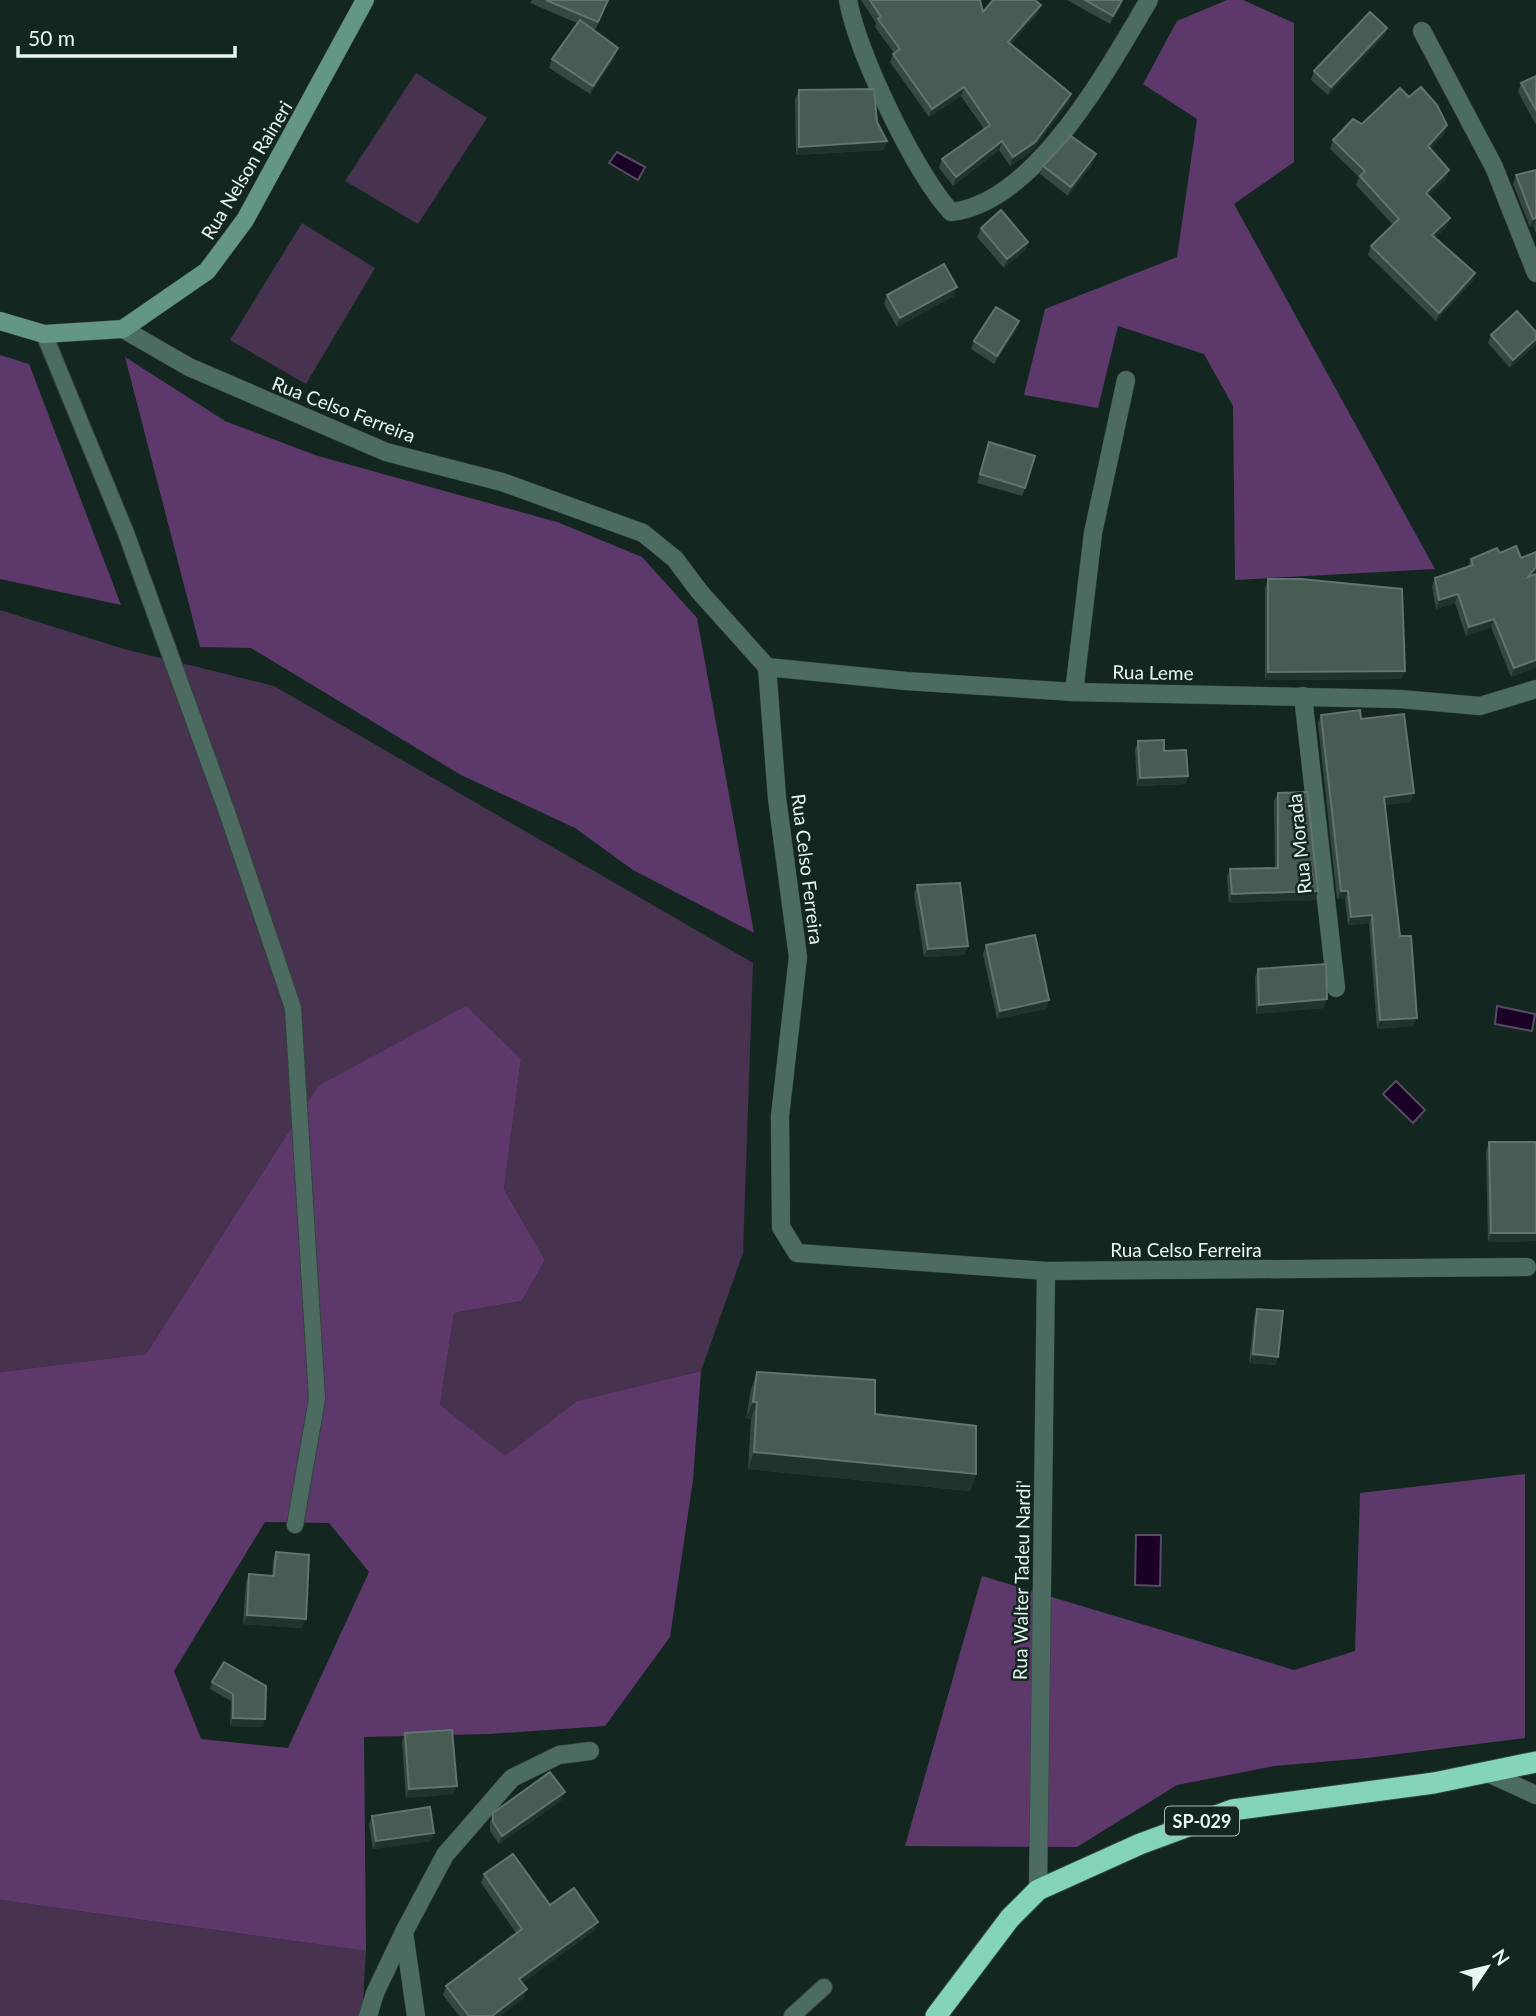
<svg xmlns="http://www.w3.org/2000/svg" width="1536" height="2016" font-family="Lato,sans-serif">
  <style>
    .green { fill: #473250 }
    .forest { fill: #5c396a; fill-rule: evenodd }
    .water { fill: #190024; stroke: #574a62; stroke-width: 2 }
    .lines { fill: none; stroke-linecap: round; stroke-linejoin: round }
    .lane-casing { stroke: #31443d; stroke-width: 18 }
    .street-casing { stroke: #31443d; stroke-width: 19 }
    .secondary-casing { stroke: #31443d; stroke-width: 19 }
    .highway-casing { stroke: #31443d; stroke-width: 23 }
    .lane { stroke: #4d6c61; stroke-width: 16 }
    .street { stroke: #4d6c61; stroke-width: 18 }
    .secondary { stroke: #649684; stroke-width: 18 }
    .highway { stroke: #84d4b8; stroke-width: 21 }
    .wall { fill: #354941 }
    .shaded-wall { fill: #1f342c }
    .building { fill: #485c54; stroke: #61746d; stroke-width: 2 }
    .labels { text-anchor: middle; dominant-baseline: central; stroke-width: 5; stroke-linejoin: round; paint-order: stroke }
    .shield { fill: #132720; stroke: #a9b8b2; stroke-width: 2 }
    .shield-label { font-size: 18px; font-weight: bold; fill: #e9f6f1 }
    .street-label { font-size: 19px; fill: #e9f6f1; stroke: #132720 }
  </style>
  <rect width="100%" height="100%" fill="#132720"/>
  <g class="green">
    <path d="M416,73L487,118L418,224L345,181Z"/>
    <path d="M302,223L375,268L306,384L230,340Z"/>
    <path d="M0,610L124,649L274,686L753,963L743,1253L701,1371L577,1401L505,1457L440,1405L454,1313L522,1301L545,1260L504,1189L521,1059L318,1086L146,1354L0,1372Z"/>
    <path d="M0,1900L366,1951L362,2016H0Z"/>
  </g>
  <g class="forest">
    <path d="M1227,0H1243L1294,23V162L1234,204L1435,569L1235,580L1233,406L1204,354L1118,326L1098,408L1024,395L1045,309L1177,257L1197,119L1143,84L1177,21Z"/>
    <path d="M0,355L29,364L121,605L0,579Z"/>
    <path d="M125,357L225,421L318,456L557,522L642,557L697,618L754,933L633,870L575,828L461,775L251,648L200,647Z"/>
    <path d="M466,1006L521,1059L504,1189L545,1260L522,1301L454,1313L440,1405L505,1456L577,1401L701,1371L693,1480L670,1637L605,1726L488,1734L364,1737L366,1951L0,1900V1372L146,1354L318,1086ZM265,1522L329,1523L369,1572L288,1748L201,1739L174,1671Z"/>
    <path d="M1525,1474V1738L1367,1758L1274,1766L1177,1785L1077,1847L905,1846L982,1576L1294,1670L1355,1651L1360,1493Z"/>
  </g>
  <g class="water">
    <path d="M617,152L645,167L638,180L609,163Z"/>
    <path d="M1497,1006L1535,1014L1532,1031L1495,1024Z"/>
    <path d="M1396,1081L1425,1110L1413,1123L1383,1094Z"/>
    <path d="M1136,1535H1161L1160,1586L1135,1585Z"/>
  </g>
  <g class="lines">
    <g class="lane-casing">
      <g id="lane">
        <path d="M44,334L126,533L227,812L293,1008L317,1399L295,1525"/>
        <path d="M792,2016L824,1987"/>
      </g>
    </g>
    <g class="street-casing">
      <g id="street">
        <path d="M848,0C857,52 915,173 951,212C1036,203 1108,68 1149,0"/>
        <path d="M1422,31L1494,167L1536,273"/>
        <path d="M123,329L189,367L386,452L502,482L643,533L675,559L699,591L767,667L777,798L798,957L780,1116L781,1227L797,1253L1046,1271L1527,1267"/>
        <path d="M767,667L906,681L1074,692L1400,699L1480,706L1536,689"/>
        <path d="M1074,692L1093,533L1126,380"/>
        <path d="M1303,696L1336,988"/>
        <path d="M1490,1774L1536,1795"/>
        <path d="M1038,1890L1046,1271"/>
        <path d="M368,2016L375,1993L404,1932"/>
        <path d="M416,2016L404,1932L445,1855L512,1778L559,1755L590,1751"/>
      </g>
    </g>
    <g class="secondary-casing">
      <path id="secondary" d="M0,321L44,334L123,329L207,271L245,220L365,0"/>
    </g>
    <g class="highway-casing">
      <path id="highway" d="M936,2016L1010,1918L1038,1890L1140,1844L1232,1810L1434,1783L1536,1762"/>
    </g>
    <use href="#lane" class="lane"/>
    <use href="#street" class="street"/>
    <use href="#secondary" class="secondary"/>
    <use href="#highway" class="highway"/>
  </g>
  <g class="wall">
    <path d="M532,0H609L595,30L592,29L615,57L590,94L549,68L552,59L577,23L530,3Z"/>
    <path d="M861,0H980L983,12L1038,13L1011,44L1071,94L1068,103L1032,151L1010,166L999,150L953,186L939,168L942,159L984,129L961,96L929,117L890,62L894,53L875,27L876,23Z"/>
    <path d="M1067,0H1124L1110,24Z"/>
    <path d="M1387,28L1384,36L1328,95L1311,80L1314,71Z"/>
    <path d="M1536,76V125L1518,92L1521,83Z"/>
    <path d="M799,90L877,122L884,150L796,155L795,99Z"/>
    <path d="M1409,97L1447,125L1444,134L1430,149L1446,179L1428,196L1447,227L1435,238L1475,273L1472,282L1436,321L1368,255L1371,246L1393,225L1356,185L1359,177L1330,149L1333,140Z"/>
    <path d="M1093,163L1068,196L1040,174L1043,166Z"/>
    <path d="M1536,170V234L1534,227H1530L1513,184L1516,175Z"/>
    <path d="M981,228L1028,242L1025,250L1004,268L977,237Z"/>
    <path d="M887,295L954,296L897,327L884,304Z"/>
    <path d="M1019,321L1016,330L994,364L971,349L974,341Z"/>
    <path d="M1536,332L1510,368L1488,343L1491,335Z"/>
    <path d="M989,442L1025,488L1022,496L977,483Z"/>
    <path d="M1500,553L1521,558L1533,575L1536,667L1511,677L1491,627L1466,636L1455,603L1436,609L1432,586L1435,578L1468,567L1471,559Z"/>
    <path d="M1268,579L1405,671L1401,679L1265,680V588Z"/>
    <path d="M1321,715L1361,719L1411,802L1385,805L1400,936L1417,1018L1413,1026L1377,1029L1369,923L1348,925L1345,899H1337L1318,723Z"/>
    <path d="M1138,741L1164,751L1188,776L1185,784L1137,786L1135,750Z"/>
    <path d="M1278,793L1315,900L1229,903L1227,877L1230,869L1275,868L1274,801Z"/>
    <path d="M917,885L968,946L964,955L924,957L914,894Z"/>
    <path d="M986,945L1049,1000L1046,1009L997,1019L983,954Z"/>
    <path d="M1258,969L1324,1008L1256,1014L1255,977Z"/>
    <path d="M1489,1142H1536V1241L1488,1242L1486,1151Z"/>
    <path d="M1257,1309L1278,1357L1275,1365L1249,1363L1254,1318Z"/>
    <path d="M757,1372L875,1414L976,1474L970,1491L748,1469L751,1419L746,1418L751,1389Z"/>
    <path d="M276,1552L302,1628L243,1624L246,1583L249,1574L272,1576L273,1561Z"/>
    <path d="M224,1662L263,1727L230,1726L231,1701L210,1689L212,1682Z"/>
    <path d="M405,1733L457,1786L453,1794L406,1798L402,1742Z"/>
    <path d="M562,1800L499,1844L490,1831V1822L493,1813Z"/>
    <path d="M372,1816L431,1841L373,1849L369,1825Z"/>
    <path d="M484,1874L550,1905L595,1930L522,1983L524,1998L500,2016H459L443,1995L446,1986L516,1933L481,1883Z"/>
  </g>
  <g class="shaded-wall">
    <path d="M1122,0H1124L1110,24L1113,16Z"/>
    <path d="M1041,5L1038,13L1005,51L1008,42Z"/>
    <path d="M1387,28L1384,36L1328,95L1331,87Z"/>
    <path d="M618,48L615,57L590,94L593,86Z"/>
    <path d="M964,87L961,96L929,117L932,109Z"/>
    <path d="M1071,94L1068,103L1032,151L1010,166L1013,157Z"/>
    <path d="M1447,125L1444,134L1424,155L1428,146Z"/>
    <path d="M887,141L884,150L796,155L799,147Z"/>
    <path d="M1002,141L999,150L953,186L956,177Z"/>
    <path d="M1096,154L1093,163L1068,196L1071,187Z"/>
    <path d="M1449,170L1446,179L1422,202L1426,193Z"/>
    <path d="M1450,218L1447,227L1429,244L1432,235Z"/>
    <path d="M1536,218L1534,227H1530L1533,219Z"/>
    <path d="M1028,242L1025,250L1004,268L1007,259Z"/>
    <path d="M1475,273L1472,282L1436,321L1439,313Z"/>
    <path d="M957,287L954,296L897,327L900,318Z"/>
    <path d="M1019,321L1016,330L994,364L997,356Z"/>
    <path d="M1536,339V345L1510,368L1513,360Z"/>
    <path d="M1536,567V572L1524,586L1528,577Z"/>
    <path d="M1458,594L1455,603L1436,609L1439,600Z"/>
    <path d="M1494,619L1491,627L1466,636L1469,627Z"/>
    <path d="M1536,660V667L1511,677L1514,668Z"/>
    <path d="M1405,671L1401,679L1265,680L1268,672Z"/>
    <path d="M1188,776L1185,784L1137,786L1140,778Z"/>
    <path d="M1414,793L1411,802L1381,806L1384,797Z"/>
    <path d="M1318,891L1315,900L1229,903L1232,894Z"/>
    <path d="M1341,891H1348L1345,899H1337Z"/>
    <path d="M1372,915L1369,923L1348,925L1351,917Z"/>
    <path d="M968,946L964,955L924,957L928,949Z"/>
    <path d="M1327,999L1324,1008L1256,1014L1259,1005Z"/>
    <path d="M1049,1000L1046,1009L997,1019L1000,1011Z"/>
    <path d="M1417,1018L1413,1026L1377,1029L1380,1020Z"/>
    <path d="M1491,1233H1536V1241L1488,1242Z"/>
    <path d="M1253,1354L1278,1357L1275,1365L1249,1363Z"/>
    <path d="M753,1402H757L751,1419L746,1418Z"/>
    <path d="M754,1452L976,1474L970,1491L748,1469Z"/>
    <path d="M247,1615L306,1619L302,1628L243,1624Z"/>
    <path d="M233,1718L265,1719L263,1727L230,1726Z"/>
    <path d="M457,1786L453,1794L406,1798L409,1789Z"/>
    <path d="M565,1792L562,1800L499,1844L502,1836Z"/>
    <path d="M434,1833L431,1841L373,1849L376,1841Z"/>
    <path d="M598,1922L595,1930L516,1988L519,1979Z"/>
    <path d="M527,1989L524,1998L500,2016H492Z"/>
  </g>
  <g class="building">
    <path d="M546,0H608L598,22Z"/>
    <path d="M870,0H980L983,12L993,0H1035L1041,5L1008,42L1071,94L1035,142L1013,157L1002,141L956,177L942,159L990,125L964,87L932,109L893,54L900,49L878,19L881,17Z"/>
    <path d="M1085,0H1122L1113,16Z"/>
    <path d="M1370,12L1387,28L1331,87L1314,71Z"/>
    <path d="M580,20L618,48L593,86L552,59Z"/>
    <path d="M1536,76V110L1521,83Z"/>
    <path d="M1421,87L1437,105L1447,125L1428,146L1449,170L1426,193L1450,218L1432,235L1475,273L1439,313L1371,246L1399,219L1360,176L1365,171L1333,140L1353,119L1362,124L1400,88L1409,97Z"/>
    <path d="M874,89L877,122L887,141L799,147V90Z"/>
    <path d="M1071,136L1096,154L1071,187L1043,166Z"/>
    <path d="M1536,170V218L1533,219L1516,175Z"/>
    <path d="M1001,210L1028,242L1007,259L981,228Z"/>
    <path d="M944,264L957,287L900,318L887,295Z"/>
    <path d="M996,307L1019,321L997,356L974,341Z"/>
    <path d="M1517,311L1536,332V339L1513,360L1491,335Z"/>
    <path d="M989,442L1035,456L1025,488L980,474Z"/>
    <path d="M1516,546L1521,558L1536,552V567L1528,577L1536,574V660L1514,668L1494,619L1469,627L1458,594L1439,600L1435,578L1473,565L1471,559L1497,548L1500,553Z"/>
    <path d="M1268,579H1301L1402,589L1405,671L1268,672Z"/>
    <path d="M1360,710L1361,719L1404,714L1414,793L1384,797L1400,936H1411L1417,1018L1380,1020L1372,915L1351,917L1348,891H1341L1321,715Z"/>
    <path d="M1164,740V751L1186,750L1188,776L1140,778L1138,741Z"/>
    <path d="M1307,792L1318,891L1232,894L1230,869L1278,868V793Z"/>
    <path d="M960,883L968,946L928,949L917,885Z"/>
    <path d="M1035,935L1049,1000L1000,1011L986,945Z"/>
    <path d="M1326,964L1327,999L1259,1005L1258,969Z"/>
    <path d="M1489,1142H1536V1233H1491Z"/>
    <path d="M1257,1309L1283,1311L1278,1357L1253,1354Z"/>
    <path d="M757,1372L875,1380V1414L976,1426V1474L754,1452L757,1402H753Z"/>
    <path d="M276,1552L309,1555L306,1619L247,1615L249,1574L274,1576Z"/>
    <path d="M224,1662L266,1686L265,1719L233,1718V1694L212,1682Z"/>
    <path d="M452,1730L457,1786L409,1789L405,1733Z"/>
    <path d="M550,1772L565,1792L502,1836L493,1822V1813Z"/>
    <path d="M430,1807L434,1833L376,1841L372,1816Z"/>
    <path d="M513,1854L550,1905L574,1888L598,1922L519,1979L527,1989L492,2016H469L446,1986L522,1929L484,1874Z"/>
  </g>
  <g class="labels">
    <rect class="shield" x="1165" y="1806.5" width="74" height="29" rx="5"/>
    <g class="shield-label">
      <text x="1202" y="1821">SP-029</text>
    </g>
    <g class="street-label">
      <text transform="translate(246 170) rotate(-59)">Rua Nelson Raineri</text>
      <text transform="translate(344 409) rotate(21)">Rua Celso Ferreira</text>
      <text transform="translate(1153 672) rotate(1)">Rua Leme</text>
      <text transform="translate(1299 844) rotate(-96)">Rua Morada</text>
      <text transform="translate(808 869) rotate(83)">Rua Celso Ferreira</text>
      <text x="1186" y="1249">Rua Celso Ferreira</text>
      <text transform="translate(1021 1580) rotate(-89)">Rua Walter Tadeu Nardi'</text>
    </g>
  </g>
  <g transform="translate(1487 1967) rotate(55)" stroke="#132720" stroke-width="5" paint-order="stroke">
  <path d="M0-5L12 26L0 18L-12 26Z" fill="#e9f6f1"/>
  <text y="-10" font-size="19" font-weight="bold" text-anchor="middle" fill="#e9f6f1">N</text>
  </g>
  <path d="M18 46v10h217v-10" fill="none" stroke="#e9f6f1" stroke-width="3.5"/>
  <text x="28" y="46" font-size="21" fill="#e9f6f1" stroke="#132720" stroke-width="5" paint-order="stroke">50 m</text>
</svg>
